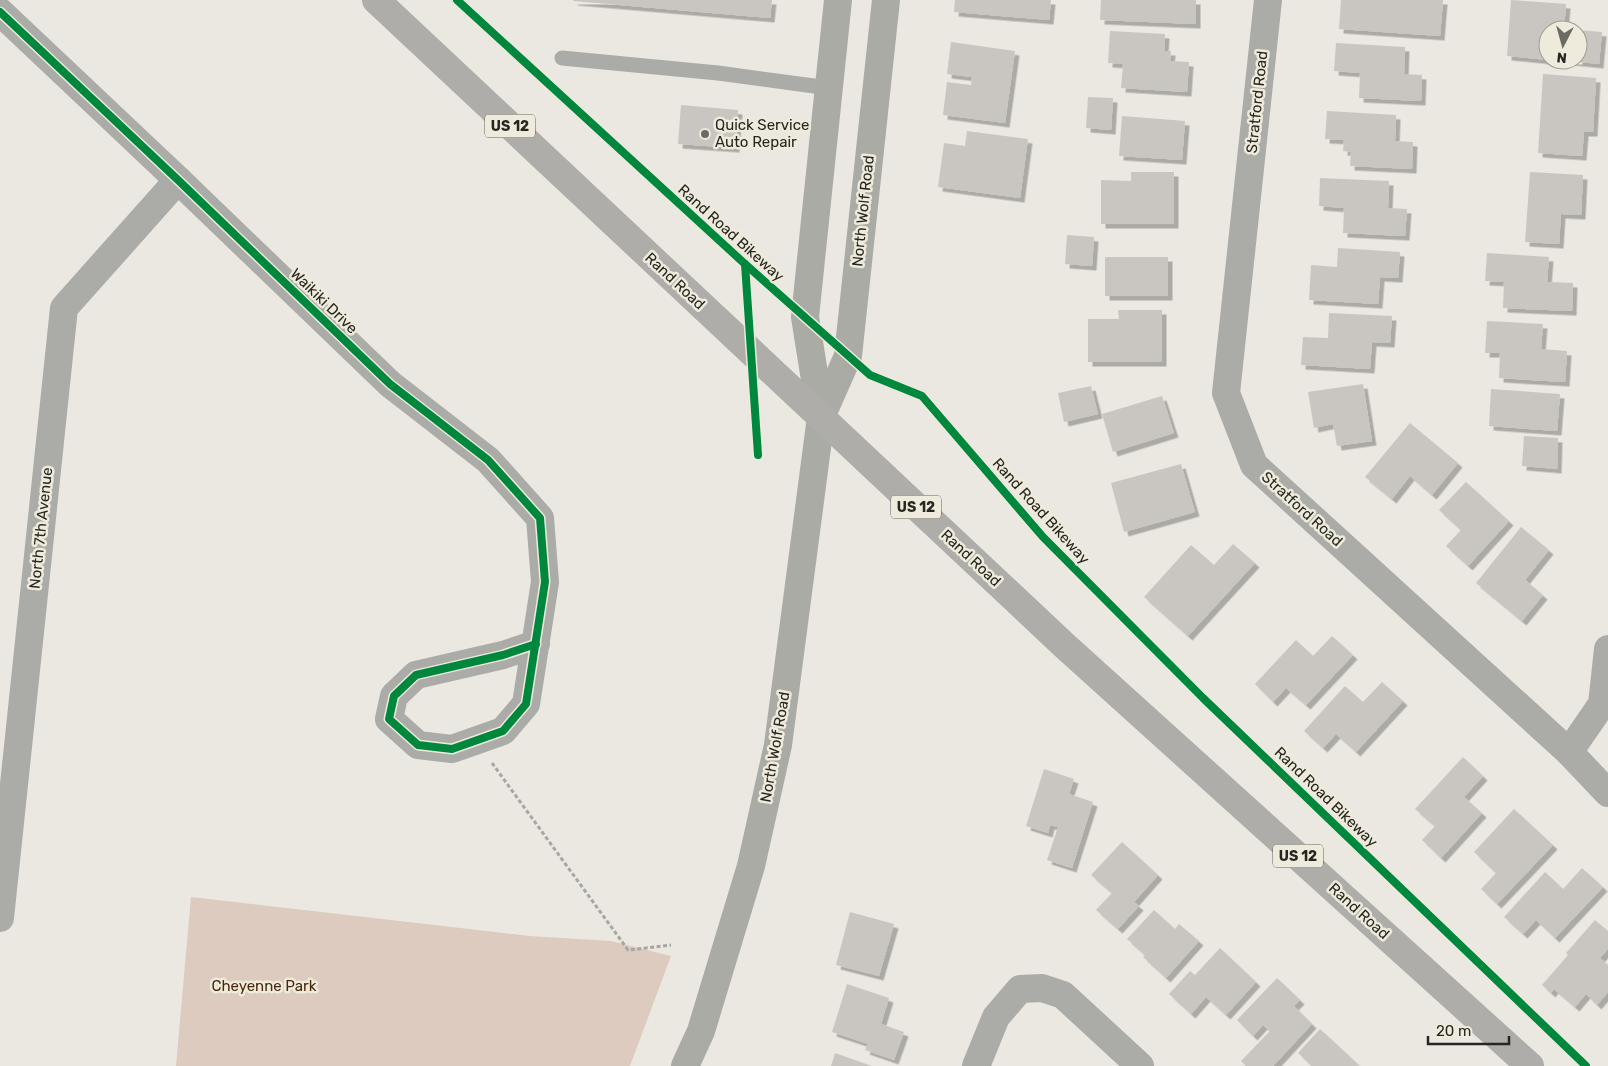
<svg xmlns="http://www.w3.org/2000/svg" width="1608" height="1066" font-family="Rubik,sans-serif">
  <style>
    .green { fill: #dccbbe }
    .building { fill: #c9c6c1; filter: url(#shadow) }
    .lines { fill: none; stroke-linecap: round; stroke-linejoin: round }
    .path { stroke: #a6a6a3; stroke-width: 3; stroke-dasharray: 4 2.5; stroke-linecap: butt }
    .service { stroke: #abaca8; stroke-width: 15 }
    .minor { stroke: #abaca8; stroke-width: 28 }
    .secondary { stroke: #aaaba5; stroke-width: 28 }
    .primary { stroke: #aeada9; stroke-width: 28 }
    .cycleway-casing { stroke: #eeebdc; stroke-width: 11 }
    .cycleway { stroke: #00873e; stroke-width: 8 }
    .poi-dot { fill: #6b6a63; stroke: #eeebdc; stroke-width: 2 }
    .labels { text-anchor: middle; dominant-baseline: central; stroke-width: 5; stroke-linejoin: round; paint-order: stroke }
    .shield { fill: #eeebdc; stroke: #636158; stroke-width: 1 }
    .shield-label { font-size: 14px; font-weight: bold; fill: #272620 }
    .street-label { font-size: 15px; fill: #272620; stroke: #eeebdc }
    .poi-label { font-size: 15px; fill: #272620; stroke: #eeebdc; text-anchor: start }
    .park-label { font-size: 15px; fill: #4d260b; stroke: #eeebdc }
  </style>
  <defs>
    <filter id="shadow"><feDropShadow dx="4.5" dy="4.5" stdDeviation="0" flood-color="#0004"/></filter>
  </defs>
  <rect width="100%" height="100%" fill="#eae8e0"/>
  <path class="green" d="M191,897L529,936L611,941L671,956L630,1066H176Z"/>
  <g class="building">
    <path d="M574,0H772L770,18L573,1Z"/>
    <path d="M955,0H1051L1049,20L954,12Z"/>
    <path d="M1101,0H1196V24L1100,20Z"/>
    <path d="M1341,0H1443L1440,36L1339,29Z"/>
    <path d="M1511,0L1566,4L1564,30H1548V60L1507,56Z"/>
    <path d="M1578,30L1602,32L1599,64L1570,61V60H1578Z"/>
    <path d="M1110,31L1165,34L1164,51H1171L1170,61L1189,62L1187,92L1121,88L1123,64L1108,63Z"/>
    <path d="M951,42L1015,51L1005,123L943,115L947,82L971,85L972,77L947,74Z"/>
    <path d="M1336,43L1405,47L1404,74L1422,75L1421,101L1359,98L1360,73L1334,71Z"/>
    <path d="M1543,74L1596,78L1593,132H1584L1582,156L1538,153Z"/>
    <path d="M1088,97L1113,98L1111,130L1086,128Z"/>
    <path d="M681,105L738,110L735,148L678,144Z"/>
    <path d="M1327,111L1396,115L1395,141L1413,142L1412,169L1350,166L1351,152L1343,151L1344,140L1325,139Z"/>
    <path d="M1122,116L1185,121L1182,160L1119,156Z"/>
    <path d="M967,131L1028,139L1020,198L938,187L944,143L965,146Z"/>
    <path d="M1131,172H1174V224H1101V180L1131,181Z"/>
    <path d="M1530,172L1583,175L1581,215L1561,214L1559,244L1525,242Z"/>
    <path d="M1320,178L1389,181L1388,208L1407,209L1405,236L1343,233L1344,208L1319,206Z"/>
    <path d="M1067,235L1094,237L1092,266L1065,264Z"/>
    <path d="M1338,248L1400,252L1398,278L1380,277L1378,304L1309,300L1311,265L1337,267Z"/>
    <path d="M1487,253L1549,257L1547,282L1573,283L1572,311L1503,308L1504,282L1485,281Z"/>
    <rect x="1105" y="257" width="63" height="39"/>
    <path d="M1118,310H1162V362H1088V319H1119Z"/>
    <path d="M1329,313L1392,316L1390,343L1372,342L1370,369L1301,365L1303,337L1328,338Z"/>
    <path d="M1487,321L1543,324L1541,349L1567,351L1565,382L1499,378L1500,353H1485Z"/>
    <path d="M1363,384L1372,441L1337,446L1333,424L1314,428L1308,392Z"/>
    <path d="M1091,386L1098,414L1064,422L1058,393Z"/>
    <path d="M1491,389L1560,394L1557,431L1489,426Z"/>
    <path d="M1162,396L1174,433L1113,452L1102,414Z"/>
    <path d="M1410,423L1458,463L1432,495L1410,476L1392,499L1365,477Z"/>
    <path d="M1524,436L1558,438L1557,469L1522,466Z"/>
    <path d="M1181,464L1195,512L1124,532L1111,483Z"/>
    <path d="M1466,482L1509,521L1468,566L1446,546L1461,530L1439,510Z"/>
    <path d="M1521,527L1549,550L1525,580L1543,595L1522,621L1476,583Z"/>
    <path d="M1233,544L1255,563L1188,636L1144,597L1191,545L1214,565Z"/>
    <path d="M1332,636L1353,655L1306,705L1286,688L1273,702L1255,684L1296,640L1313,656Z"/>
    <path d="M1382,682L1403,701L1356,752L1336,734L1323,748L1304,731L1345,686L1363,702Z"/>
    <path d="M1463,757L1483,776L1464,797L1482,813L1441,858L1422,840L1435,826L1415,809Z"/>
    <path d="M1044,769L1074,779L1069,794L1093,802L1072,868L1047,860L1058,827L1050,825L1048,833L1026,826Z"/>
    <path d="M1514,809L1553,845L1497,904L1481,889L1496,873L1474,852Z"/>
    <path d="M1122,842L1158,875L1134,902L1139,906L1118,929L1096,910L1112,893L1091,875Z"/>
    <path d="M1582,868L1603,887L1555,938L1536,920L1523,934L1504,917L1545,872L1563,889Z"/>
    <path d="M1154,910L1175,929L1179,924L1199,941L1166,978L1143,957L1145,955L1127,939Z"/>
    <path d="M850,912L894,924L879,976L836,965Z"/>
    <path d="M1595,920L1608,931V949L1600,958L1608,965V992L1597,1005L1586,994L1575,1007L1554,989L1551,993L1542,985L1568,955L1566,953Z"/>
    <path d="M1220,948L1256,982L1226,1015L1206,997L1191,1014L1169,994L1190,971L1195,975Z"/>
    <path d="M1277,978L1300,1000L1294,1006L1312,1024L1273,1066H1246L1241,1061L1270,1031L1263,1025L1253,1036L1237,1020Z"/>
    <path d="M847,984L889,998L881,1024L904,1032L894,1060L865,1050L868,1044L832,1032Z"/>
    <path d="M1320,1029L1360,1066H1312L1298,1053Z"/>
    <path d="M835,1053L872,1066H831Z"/>
  </g>
  <g class="lines">
    <path class="path" d="M492,763L628,950L671,945"/>
    <path class="service" d="M562,58L718,73L829,88"/>
    <g class="minor">
      <path d="M1268,0L1226,393L1254,465L1569,752L1608,793"/>
      <path d="M0,12L178,180L390,384L488,460L540,518L545,582L526,704L503,731L452,749L418,745L389,719L394,696L416,675L503,655L536,644"/>
      <path d="M1569,752L1602,704L1608,649"/>
      <path d="M0,918L64,308L178,180"/>
      <path d="M976,1066L996,1017L1020,989L1042,988L1063,995L1140,1066"/>
    </g>
    <g class="secondary">
      <path d="M821,417L805,317L838,0"/>
      <path d="M685,1066L701,1031L751,866L778,745L821,417L848,356L886,0"/>
    </g>
    <path class="primary" d="M376,0L1065,646L1530,1066"/>
    <g class="cycleway-casing">
      <g id="cycleway">
        <path d="M457,0L745,264L870,375L922,396L1043,537L1203,698L1586,1066"/>
        <path d="M0,12L178,180L390,384L488,460L540,518L545,582L526,704L503,731L452,749L418,745L389,719L394,696L416,675L503,655L536,644"/>
        <path d="M745,264L758,455"/>
      </g>
    </g>
    <use href="#cycleway" class="cycleway"/>
  </g>
  <circle class="poi-dot" cx="705" cy="134" r="5"/>
  <g class="labels">
    <g class="shield">
      <rect x="485" y="114.5" width="50" height="23" rx="4"/>
      <rect x="891" y="495.5" width="50" height="23" rx="4"/>
      <rect x="1273" y="844.5" width="50" height="23" rx="4"/>
    </g>
    <g class="shield-label">
      <text x="510" y="126">US 12</text>
      <text x="916" y="507">US 12</text>
      <text x="1298" y="856">US 12</text>
    </g>
    <g class="street-label">
      <text transform="translate(1257 102) rotate(-84)">Stratford Road</text>
      <text transform="translate(863 211) rotate(-84)">North Wolf Road</text>
      <text transform="translate(731 233) rotate(42)">Rand Road Bikeway</text>
      <text transform="translate(675 281) rotate(43)">Rand Road</text>
      <text transform="translate(324 301) rotate(44)">Waikiki Drive</text>
      <text transform="translate(1302 509) rotate(42)">Stratford Road</text>
      <text transform="translate(1041 511) rotate(48)">Rand Road Bikeway</text>
      <text transform="translate(41 528) rotate(-84)">North 7th Avenue</text>
      <text transform="translate(971 558) rotate(43)">Rand Road</text>
      <text transform="translate(775 747) rotate(-80)">North Wolf Road</text>
      <text transform="translate(1326 797) rotate(44)">Rand Road Bikeway</text>
      <text transform="translate(1359 911) rotate(42)">Rand Road</text>
    </g>
    <g class="poi-label">
      <text x="715" y="125">Quick Service<tspan x="715" dy="17">Auto Repair</tspan></text>
    </g>
    <g class="park-label">
      <text x="264" y="986">Cheyenne Park</text>
    </g>
  </g>
  <g transform="translate(1563 45) rotate(186)"><circle r="24" fill="#eeebdc" stroke="#9e9c91"/>
  <path d="M0-4L9 19L0 12L-9 19Z" fill="#6b6a63"/>
  <text y="-8" font-size="14" font-weight="bold" text-anchor="middle" fill="#272620">N</text>
  </g>
  <path d="M1428 1036v8h81v-8" fill="none" stroke="#272620" stroke-width="2.5"/>
  <text x="1436" y="1036" font-size="15" fill="#272620" stroke="#eeebdc" stroke-width="4" paint-order="stroke">20 m</text>
</svg>
